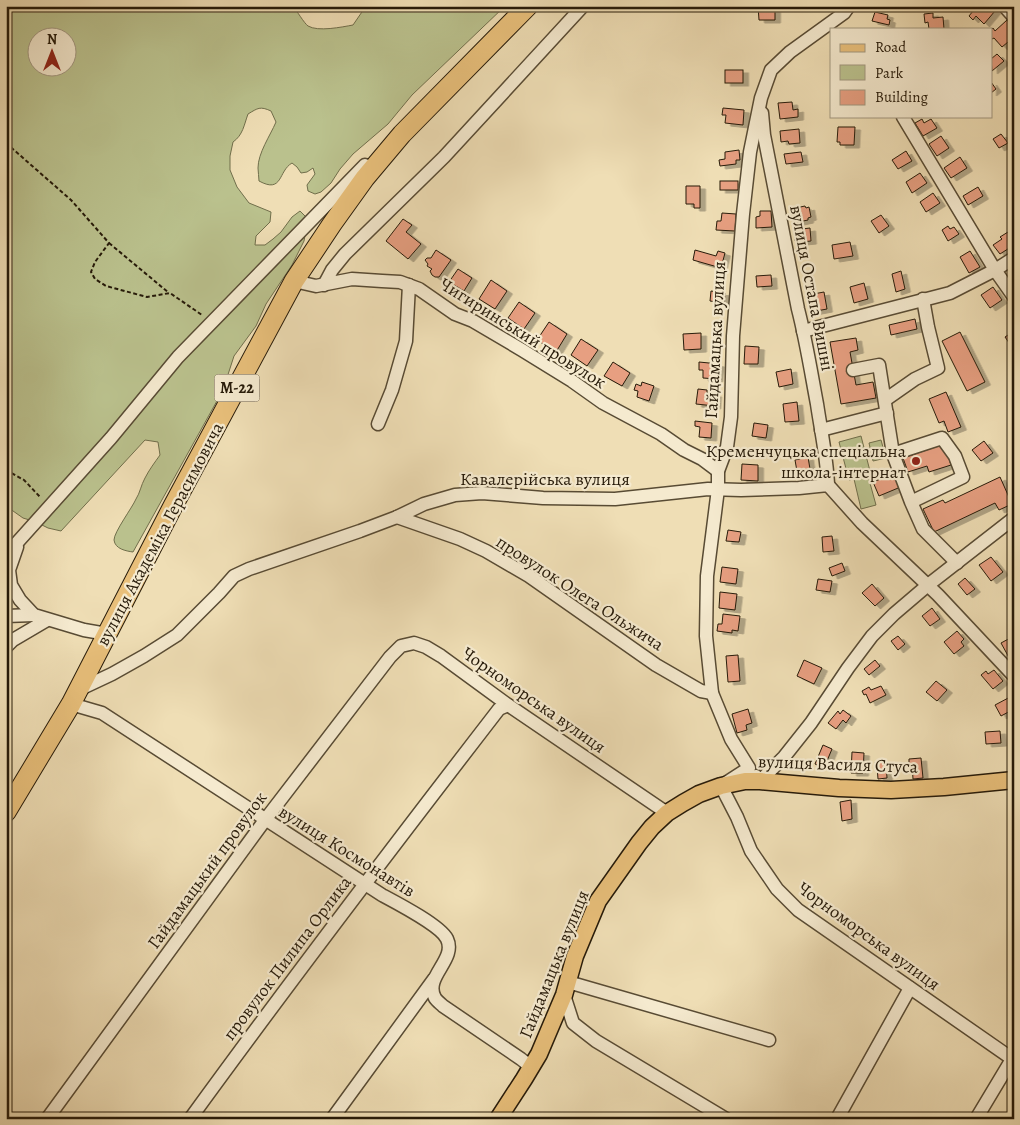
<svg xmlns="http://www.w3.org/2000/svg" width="1020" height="1125" font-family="Alegreya,serif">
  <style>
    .green { fill: #bac18d; stroke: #706e4b; fill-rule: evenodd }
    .building { fill: #e79f81; stroke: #261a09; filter: url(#shadow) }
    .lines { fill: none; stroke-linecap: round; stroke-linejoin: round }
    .minor-casing { stroke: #584b34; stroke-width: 15 }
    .major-casing { stroke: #261a09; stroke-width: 19 }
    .highway-casing { stroke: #261a09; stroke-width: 21 }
    .path { stroke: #261a09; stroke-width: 2; stroke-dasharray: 4 2.5; stroke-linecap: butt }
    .minor { stroke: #f5eacf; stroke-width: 12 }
    .major { stroke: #e8bf7a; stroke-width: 16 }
    .highway { stroke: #e8bf7a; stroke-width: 19 }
    .poi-dot { fill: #8f2418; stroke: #f5eacf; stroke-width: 2 }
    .labels { text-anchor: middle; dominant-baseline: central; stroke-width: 4.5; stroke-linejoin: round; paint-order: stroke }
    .shield { fill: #f5eacf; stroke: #645844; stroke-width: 1 }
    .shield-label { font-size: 16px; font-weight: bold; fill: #261a09 }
    .street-label { font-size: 18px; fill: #261a09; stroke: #f5eacf }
    .poi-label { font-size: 18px; fill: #261a09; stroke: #f5eacf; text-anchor: end }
  </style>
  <defs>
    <filter id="shadow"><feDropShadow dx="5.5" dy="3" stdDeviation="0" flood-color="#0004"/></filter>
  </defs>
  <rect width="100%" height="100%" fill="#efdeb5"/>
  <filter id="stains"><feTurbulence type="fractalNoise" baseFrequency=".004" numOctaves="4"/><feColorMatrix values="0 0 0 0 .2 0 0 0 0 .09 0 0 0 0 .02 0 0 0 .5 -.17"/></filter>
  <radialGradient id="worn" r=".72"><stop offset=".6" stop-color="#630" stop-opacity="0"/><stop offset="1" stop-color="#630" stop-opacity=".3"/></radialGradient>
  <g class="green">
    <path d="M6,6H293C297,11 304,23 308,26C318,32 342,27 353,25L366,6H505L412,95L388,124L353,154L340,169L331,183L321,192L315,194L308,191L307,185L315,174L313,168L307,172L301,173L297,167L292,163C278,171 283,194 259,181C259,177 258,172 258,168C258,153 270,136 276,122L271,111C260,106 258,108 248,114C244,125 243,135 233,142L230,156V170L237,187L249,203L271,212L270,222L256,236L255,245H265L273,239L281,232L292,217L300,211L308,219L304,241L292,265L266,304L256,326L234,356L223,390L133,552C126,551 115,549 114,540C114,532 132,508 136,499C140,493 141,485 145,478C149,470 155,462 160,455L158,442L145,440L61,531L48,528L36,522L23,518L6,506ZM38,38H68V68H38Z"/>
    <path d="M861,436L871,475L868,476L876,505L861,509L854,479L849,480L839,442Z"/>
    <path d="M881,440L886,458L873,461L869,443Z"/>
  </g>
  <g class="building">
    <path d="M758,6H775V20H759Z"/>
    <path d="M977,6H989L995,11L984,24L976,16L973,20L969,16Z"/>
    <path d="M875,12L888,15L887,19L890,20L889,25L872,21Z"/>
    <path d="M933,13V18L943,17L944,29H929L928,22L925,23L924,14Z"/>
    <path d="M1007,20L1014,28V37L1002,47L994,38L992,39L991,38V30L993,28L995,31Z"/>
    <path d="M997,54L1004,61L992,71L991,59Z"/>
    <rect x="725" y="70" width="18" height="13"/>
    <path d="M991,82L996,89L991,93Z"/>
    <path d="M792,102L793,110L798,109V117L780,119L778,103Z"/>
    <path d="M723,108L744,110L743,125L725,123L726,115H722Z"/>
    <path d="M922,119L924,123L931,119L937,128L923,136L915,123Z"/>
    <path d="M838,127H855L854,145H840V142H837Z"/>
    <path d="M799,129L800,143L789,144L788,141L781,142L780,131Z"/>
    <path d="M1001,134L1008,143L999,148L993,139Z"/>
    <path d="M941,136L949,148L937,156L929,144Z"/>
    <path d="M739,150L740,160H736V164L720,166L719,160L725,159V152Z"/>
    <path d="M906,151L912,161L898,169L892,160Z"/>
    <path d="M801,152L803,162L786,164L784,154Z"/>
    <path d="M960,157L967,168L951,178L944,168Z"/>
    <path d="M920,173L927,183L912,193L906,182Z"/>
    <rect x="720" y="181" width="18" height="9"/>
    <path d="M686,186H700V208H694V204H686Z"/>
    <path d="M978,187L983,196L968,205L963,196Z"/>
    <path d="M933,193L940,203L926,212L920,202Z"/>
    <path d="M805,206L806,208L809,207L811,217L808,218V220L794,223L791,209Z"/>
    <path d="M760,211H771L772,227L756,228V217L760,216Z"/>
    <path d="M722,213L736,214L735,231L716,230L717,221H721Z"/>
    <path d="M881,215L889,226L879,233L871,221Z"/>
    <path d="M403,219L412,225L406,232L421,244L408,259L386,241Z"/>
    <path d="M948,226L950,229L954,227L959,234L948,241L942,230Z"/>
    <path d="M810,228L811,241L801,242L800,240L795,241L794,230Z"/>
    <path d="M1008,232L1014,241V245L1000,254L993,245L1002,239L1000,237Z"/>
    <path d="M850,242L853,256L834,259L832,245Z"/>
    <path d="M436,250L451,260L439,277H435L432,275L430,271L432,269L427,266L428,264L425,260L427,258H431Z"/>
    <path d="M695,250L716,256L718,251L725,253L721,268L693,260Z"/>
    <path d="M970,251L980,267L969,273L960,257Z"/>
    <path d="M458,269L472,278L464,291L449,282Z"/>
    <path d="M901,271L905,289L896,292L892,274Z"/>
    <path d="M771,275L772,286L757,287L756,276Z"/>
    <path d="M491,280L507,291L495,309L479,299Z"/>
    <path d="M864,283L868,299L854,303L850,287Z"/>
    <path d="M993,287L1002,300L990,308L981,295Z"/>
    <path d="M711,291L725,293L724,303L710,301Z"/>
    <path d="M824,292L827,309L811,312L808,295Z"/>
    <path d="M519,302L535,313L524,329L508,318Z"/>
    <path d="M915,319L917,329L891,335L889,325Z"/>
    <path d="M549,322L567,334L556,352L537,340Z"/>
    <path d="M1014,331V350L1005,337Z"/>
    <path d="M960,332L985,382L967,391L942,341Z"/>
    <path d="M701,333V349L684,350L683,334Z"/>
    <path d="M856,338L858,350L850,352L856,385L873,382L876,398L841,404L830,342Z"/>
    <path d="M581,339L598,350L587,366L571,355Z"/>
    <path d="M745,346L759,347L758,364H744Z"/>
    <path d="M613,362L630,373L622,386L604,376Z"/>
    <path d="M699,362L719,364L717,379L703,378V370H699Z"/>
    <path d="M791,369L793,384L779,387L776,372Z"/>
    <path d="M642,382L654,386L649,401L637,397L638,391L634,390L636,384L641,386Z"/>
    <path d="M698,389L707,390V393L716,394L715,406L696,404Z"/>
    <path d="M946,392L961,427L948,432L944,421L939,423L929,399Z"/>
    <path d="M797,402L799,421L785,422L783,404Z"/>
    <path d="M695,421L712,423L711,438L699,437L700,427L695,426Z"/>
    <path d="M754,423L768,425L766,438L752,436Z"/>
    <path d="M984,441L993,453L981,461L972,450Z"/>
    <path d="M944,444L951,465L929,472L927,466L908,472L903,458Z"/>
    <path d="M808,457L811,475L798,477L795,460Z"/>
    <path d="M742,464L758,465V481L741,480Z"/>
    <path d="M898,472L903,486L879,496L873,482Z"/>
    <path d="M1000,477L1012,504L999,510L995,503L934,532L923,509L943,500L945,503Z"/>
    <path d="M728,530L741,532L739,542L726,541Z"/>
    <path d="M832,536L834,551L823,552L822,537Z"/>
    <path d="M991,557L1003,572L991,581L979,565Z"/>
    <path d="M842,563L845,571L832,576L829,568Z"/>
    <path d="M722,567L738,569L736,584L720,582Z"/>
    <path d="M965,578L975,589L967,595L958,584Z"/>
    <path d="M818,579L832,581L830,592L816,590Z"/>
    <path d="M872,584L884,598L875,606L862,593Z"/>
    <path d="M720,592L737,594L735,610L719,608Z"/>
    <path d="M932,608L940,619L930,626L922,616Z"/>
    <path d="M723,614L740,616L738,631L732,630V633L717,631L718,624H722Z"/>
    <path d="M957,631L964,639L961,642L964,646L954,654L944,642Z"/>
    <path d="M898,636L905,644L898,650L891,641Z"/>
    <path d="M1014,636V662L1012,663L1001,643Z"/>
    <path d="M738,655L740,681L728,682L726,656Z"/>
    <path d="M804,660L822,668L814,684L797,676Z"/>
    <path d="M875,660L880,666L869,675L864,669Z"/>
    <path d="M994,670L1003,681L993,689L981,675L986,671L988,674Z"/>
    <path d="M936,681L947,690L937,701L926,692Z"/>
    <path d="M881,686L886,695L870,703L866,694L864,695L862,691L869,687L871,690Z"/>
    <path d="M1012,696L1014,698V709L1001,716L995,705Z"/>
    <path d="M748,709L752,723L746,725L747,730L737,733L732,714Z"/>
    <path d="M843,710L851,716L846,723L843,720L836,729L828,723L838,711L840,714Z"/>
    <path d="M1000,731L1001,743L986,744L985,732Z"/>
    <path d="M823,745L832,749L824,768L815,764Z"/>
    <path d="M852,752L864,753L863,773H851Z"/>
    <path d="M921,758L923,778L913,779L912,764H909V759Z"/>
    <path d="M875,762H886L887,778L878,779L877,766H875Z"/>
    <path d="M851,800L852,819L842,821L840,802Z"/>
  </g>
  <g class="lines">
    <g class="minor-casing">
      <g id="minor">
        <path d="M849,6L844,13L790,52L771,70L761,98L750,152L743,214L733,336L731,417L727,447L718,471V489L707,576L706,636L712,693L731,739L749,768L721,786L737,817L751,851L777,889L798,910L1014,1060"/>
        <path d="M1004,6L1014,17"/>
        <path d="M762,113L764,135L798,309C806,340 811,372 817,404C821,431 827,458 828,485"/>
        <path d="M903,117L995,270L1014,297"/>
        <path d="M294,281L316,286L352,279L382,281L400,282L419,289L455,314L473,321L522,350L572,381L603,403L661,434L684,450L702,459L718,471"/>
        <path d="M324,285L332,270L345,254L444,157L583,6"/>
        <path d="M803,331L950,293L995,270L1014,258"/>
        <path d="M853,370L879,365L893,454"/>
        <path d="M885,400L915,379L938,368L928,327L923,299"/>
        <path d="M378,424L392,390L406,341L409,285"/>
        <path d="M821,430L887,413"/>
        <path d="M911,502L893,454L942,438L955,456L963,477L911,502L923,529L957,563"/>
        <path d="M397,517L460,539L486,551L529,576L656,665L701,691L712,693"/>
        <path d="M17,547L9,570L11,585L20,600L34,615L84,630L107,634"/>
        <path d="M6,555L111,438L178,357L365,165"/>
        <path d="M6,616L34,615"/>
        <path d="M6,647L13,640L47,620"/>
        <path d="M78,690L112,674L144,656L177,635L219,593L234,576L249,569L360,531L397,517L424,504L455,495L482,493L543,498L615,499L708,489L741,490L799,488L828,485L862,523L938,595L1014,676"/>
        <path d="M71,704L102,713L382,895C397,903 441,926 447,939C457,960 423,977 435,998C437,1001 441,1004 443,1006L521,1059L531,1067"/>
        <path d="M756,776L760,781L784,757L811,723L848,668L872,636L894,614L928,585L1014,518"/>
        <path d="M568,982L769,1040"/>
        <path d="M564,995L573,1023L596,1041L726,1119"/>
        <path d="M47,1119L265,820L390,657L401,646L414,643L426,647L441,656L508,705L667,813"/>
        <path d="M190,1119C291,980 394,845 499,709L508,705"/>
        <path d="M332,1119L434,979"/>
        <path d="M837,1119L910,988"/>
        <path d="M976,1119L1012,1059"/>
      </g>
    </g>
    <g class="major-casing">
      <path id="major" d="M498,1119L524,1079L539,1054L564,995L575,956L598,901L639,843L652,827L667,813L683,803L699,794L721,786L745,781H760L839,788L891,790L944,787L1014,780"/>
    </g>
    <g class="highway-casing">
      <path id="highway" d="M6,812L71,704L173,506L294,281L332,224L365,178L402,134L528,6"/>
    </g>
    <g class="path">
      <path d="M6,143L71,200L109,243L95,262L91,272L95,279L106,286L147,297L170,293L202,315"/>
      <path d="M109,243L169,293"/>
      <path d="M6,470L24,480L41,498"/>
    </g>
    <use href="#minor" class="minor"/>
    <use href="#major" class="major"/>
    <use href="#highway" class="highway"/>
  </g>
  <circle class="poi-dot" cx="916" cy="461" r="5"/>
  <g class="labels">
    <rect class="shield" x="214.5" y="374.5" width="45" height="27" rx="4"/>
    <g class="shield-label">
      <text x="237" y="388">М-22</text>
    </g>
    <g class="street-label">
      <text transform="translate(812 288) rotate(79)">вулиця Остапа Вишні</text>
      <text transform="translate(523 333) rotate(32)">Чигиринський провулок</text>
      <text transform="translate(715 340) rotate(-87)">Гайдамацька вулиця</text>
      <text x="545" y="479">Кавалерійська вулиця</text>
      <text transform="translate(160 534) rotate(-62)">вулиця Академіка Герасимовича</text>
      <text transform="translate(580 593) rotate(33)">провулок Олега Ольжича</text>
      <text transform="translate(534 700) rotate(35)">Чорноморська вулиця</text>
      <text transform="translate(838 764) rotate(2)">вулиця Василя Стуса</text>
      <text transform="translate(347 851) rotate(32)">вулиця Космонавтів</text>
      <text transform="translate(207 870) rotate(-54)">Гайдамацький провулок</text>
      <text transform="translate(869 936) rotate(36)">Чорноморська вулиця</text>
      <text transform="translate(287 958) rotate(-53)">провулок Пилипа Орлика</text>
      <text transform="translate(554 964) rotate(-68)">Гайдамацька вулиця</text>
    </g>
    <g class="poi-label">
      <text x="906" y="451">Кременчуцька спеціальна<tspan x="906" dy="21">школа-інтернат</tspan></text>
    </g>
  </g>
  <rect width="1020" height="1125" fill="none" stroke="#efdeb5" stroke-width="25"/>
  <rect x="8" y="8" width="1005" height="1110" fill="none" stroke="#261a09" stroke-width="2.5"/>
  <rect x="12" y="12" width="995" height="1100" fill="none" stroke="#261a09"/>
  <rect x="830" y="28" width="162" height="90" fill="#f5eacf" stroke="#a29780"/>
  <rect x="840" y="44" width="25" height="8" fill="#e8bf7a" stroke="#a29780"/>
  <text x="875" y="52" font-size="15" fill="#261a09">Road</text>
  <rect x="840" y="65" width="25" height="15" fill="#bac18d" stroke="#a29780"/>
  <text x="875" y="78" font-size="15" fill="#261a09">Park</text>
  <rect x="840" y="90" width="25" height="15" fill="#e79f81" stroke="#a29780"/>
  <text x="875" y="102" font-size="15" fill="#261a09">Building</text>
  <g transform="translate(52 52)"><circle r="24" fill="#f5eacf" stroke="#a29780"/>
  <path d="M0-4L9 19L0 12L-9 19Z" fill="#8f2418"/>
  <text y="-8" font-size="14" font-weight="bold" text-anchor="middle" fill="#261a09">N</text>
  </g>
  <rect width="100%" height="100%" filter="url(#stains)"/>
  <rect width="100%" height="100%" fill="url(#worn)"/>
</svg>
